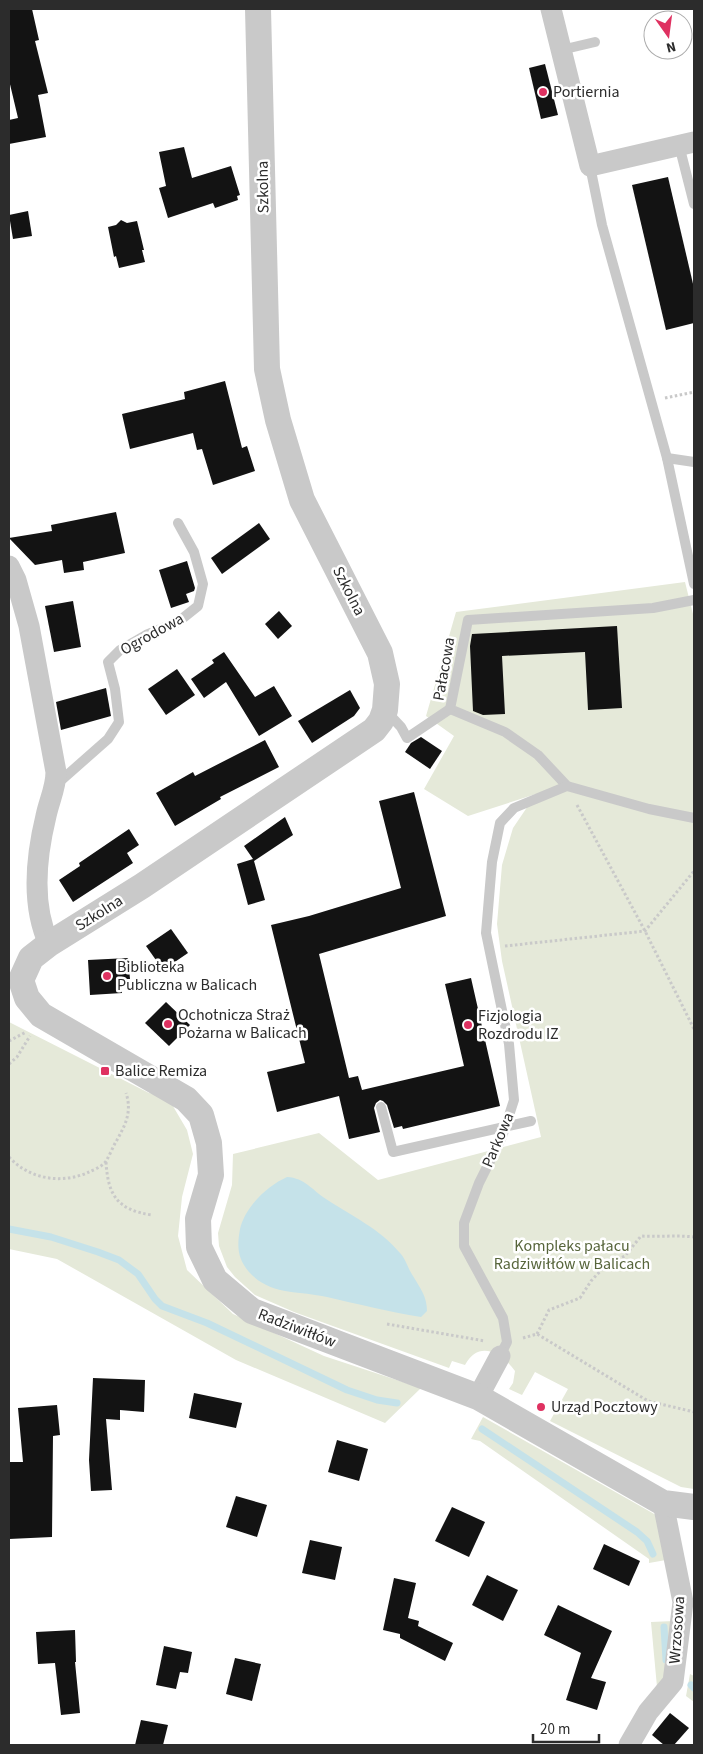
<svg xmlns="http://www.w3.org/2000/svg" width="703" height="1754" font-family="'Source Sans 3',sans-serif">
  <style>
    .green { fill: #e5e9d9 }
    .water { fill: #c5e2e9 }
    .lines { fill: none; stroke-linecap: round; stroke-linejoin: round }
    .stream { stroke: #c5e2e9; stroke-width: 7 }
    .building { fill: #131313 }
    .path { stroke: #c9c9c9; stroke-width: 3; stroke-dasharray: 2.5 2.5; stroke-linecap: butt }
    .service { stroke: #c9c9c9; stroke-width: 10 }
    .minor { stroke: #c9c9c9; stroke-width: 21 }
    .tertiary { stroke: #c9c9c9; stroke-width: 26 }
    .poi-dot { fill: #df3161; stroke: #fff; stroke-width: 2 }
    .labels { text-anchor: middle; dominant-baseline: central; stroke-width: 5; stroke-linejoin: round; paint-order: stroke }
    .poi-label { font-size: 16px; fill: #2c2c2c; stroke: #fff; text-anchor: start }
    .street-label { font-size: 16px; fill: #2c2c2c; stroke: #fff }
    .park-label { font-size: 16px; fill: #57653b; stroke: #fff }
  </style>
  <rect width="100%" height="100%" fill="#fff"/>
  <g class="green">
    <path d="M685,582L694,618V1489L681,1487L550,1421L568,1389L535,1372L522,1395L509,1389L513,1383L515,1371C502,1353 479,1339 465,1365L452,1361L449,1368L294,1312L255,1295L235,1277L227,1267L219,1246L218,1233L232,1185L233,1154L319,1133L378,1180L541,1137L502,961L497,924L502,865L513,828L536,794L468,816L424,789L454,736L426,716L456,612Z"/>
    <path d="M9,1022L149,1093L167,1096L187,1130L193,1154L182,1197L178,1236L187,1270L233,1314L324,1356L421,1388L385,1423L236,1360L57,1259L9,1249Z"/>
    <path d="M483,1417L656,1515L666,1560L649,1563V1559L480,1441L471,1439Z"/>
    <path d="M674,1621L672,1666L657,1687L651,1622Z"/>
    <path d="M690,1674L694,1676V1702L686,1696Z"/>
  </g>
  <path class="water" d="M287,1177C305,1178 312,1190 326,1199C352,1216 380,1229 400,1253C406,1259 408,1269 413,1276C420,1288 427,1296 427,1311L421,1317C389,1312 358,1304 327,1297C298,1290 271,1296 249,1272C237,1258 237,1246 240,1229C245,1207 267,1186 287,1177Z"/>
  <g class="lines">
    <g class="stream">
      <path d="M9,1229L51,1237L98,1252L119,1260L138,1274L155,1299L162,1306L207,1323L347,1390L377,1400L397,1403"/>
      <path d="M482,1429L637,1532L647,1541L653,1554"/>
      <path d="M664,1627L666,1660"/>
      <path d="M691,1685L694,1688"/>
    </g>
  </g>
  <g class="building">
    <path d="M9,9H32L39,40L35,41L48,93L38,95L46,137L9,144V120L18,118L9,80Z"/>
    <path d="M545,64L558,115L541,119L529,68Z"/>
    <path d="M184,147L192,178L231,166L240,195L237,196L238,200L215,208L213,203L168,218L159,188L166,186L159,152Z"/>
    <path d="M668,177L694,288V323L666,330L632,185Z"/>
    <path d="M28,211L32,236L13,239L9,215Z"/>
    <path d="M121,220L127,223L137,221L144,250H142L145,262L119,268L116,256L114,257L108,227L116,225Z"/>
    <path d="M225,381L242,448L247,446L255,471L213,485L202,449L197,450L193,433L130,449L122,414L185,399L184,392Z"/>
    <path d="M116,512L125,553L83,562L84,570L64,573L62,560L35,565L9,538L52,531L51,525Z"/>
    <path d="M259,523L270,539L222,574L211,558Z"/>
    <path d="M187,561L195,588L194,591L186,594L189,602L171,608L159,570Z"/>
    <path d="M73,601L81,647L54,652L45,606Z"/>
    <path d="M279,611L292,626L278,639L265,624Z"/>
    <path d="M617,626L622,708L588,710L585,652L502,656L505,714L483,715L473,711L470,646L472,634Z"/>
    <path d="M224,652L255,697L274,686L292,716L259,736L226,682L204,698L191,679L214,663L212,660Z"/>
    <path d="M177,669L195,695L166,715L148,689Z"/>
    <path d="M106,688L111,716L61,730L56,702Z"/>
    <path d="M350,690L360,708L354,716L312,743L298,721Z"/>
    <path d="M421,737L442,751L430,769L405,752L411,743Z"/>
    <path d="M265,740L279,767L220,797L221,799L175,826L156,793L193,772L195,776Z"/>
    <path d="M414,792L446,916L319,954L349,1078L358,1076L362,1090L464,1066L445,984L471,978L500,1106L403,1129L402,1126L394,1128L387,1105L383,1101L380,1100L376,1103L374,1108L380,1132L349,1139L339,1096L277,1112L267,1072L305,1063L271,925L309,916L401,888L379,801Z"/>
    <path d="M285,817L293,835L254,861L265,900L248,905L237,864L253,859L244,846Z"/>
    <path d="M129,829L139,845L127,853L133,863L73,902L59,880L80,866L79,863Z"/>
    <path d="M171,929L188,953L163,970L146,946Z"/>
    <path d="M128,958L130,979H121L122,993L90,995L88,960Z"/>
    <path d="M166,1002L190,1025L169,1046L145,1023Z"/>
    <path d="M93,1378L145,1380L144,1412L120,1410V1420L106,1419L112,1490L91,1491L89,1460Z"/>
    <path d="M194,1393L242,1403L236,1428L189,1418Z"/>
    <path d="M57,1405L60,1435L53,1436L52,1537L9,1539V1462H23L18,1408Z"/>
    <path d="M337,1440L368,1449L359,1481L328,1472Z"/>
    <path d="M236,1496L267,1505L257,1537L226,1527Z"/>
    <path d="M452,1507L485,1522L469,1557L435,1541Z"/>
    <path d="M310,1540L342,1547L335,1580L302,1573Z"/>
    <path d="M604,1544L640,1561L629,1586L593,1569Z"/>
    <path d="M487,1575L518,1590L503,1621L472,1605Z"/>
    <path d="M394,1578L416,1583L408,1618L419,1621L418,1626L453,1643L445,1661L400,1638V1634L383,1630Z"/>
    <path d="M558,1605L612,1631L591,1678L606,1682L597,1710L566,1700L581,1653L544,1635Z"/>
    <path d="M75,1630L76,1662H75L80,1713L61,1715L55,1663L38,1664L36,1632Z"/>
    <path d="M164,1646L192,1652L188,1673L180,1672L176,1689L156,1685Z"/>
    <path d="M235,1658L261,1664L252,1701L226,1694Z"/>
    <path d="M670,1713L689,1728L674,1745H664L652,1735Z"/>
    <path d="M141,1720L168,1725L163,1745H135Z"/>
  </g>
  <g class="lines">
    <g class="path">
      <path d="M665,398L694,392"/>
      <path d="M577,805L645,931L694,1029"/>
      <path d="M505,946L645,931L694,871"/>
      <path d="M9,1041L26,1032"/>
      <path d="M9,1064L17,1057L30,1036"/>
      <path d="M9,1157C29,1179 60,1184 87,1173C93,1170 102,1167 106,1161C110,1155 113,1146 117,1140C126,1124 132,1111 126,1093"/>
      <path d="M106,1162C108,1195 117,1210 152,1215"/>
      <path d="M387,1324L485,1341"/>
      <path d="M537,1334L549,1310L580,1298L591,1281L606,1265L625,1256L641,1236C659,1237 677,1235 694,1237"/>
      <path d="M523,1338L537,1334L648,1401L694,1412"/>
    </g>
    <g class="service">
      <path d="M561,50L595,42"/>
      <path d="M679,145L694,204"/>
      <path d="M590,166L602,225L667,458L694,584"/>
      <path d="M667,458L694,462"/>
      <path d="M694,600L653,608L468,620L450,709L505,732L538,755L567,786L649,809L694,818"/>
      <path d="M386,711L401,727L407,738L450,709"/>
      <path d="M57,784L108,739L119,722L115,689L108,662L120,650L146,635L178,622L198,606L203,584L194,552L178,523"/>
      <path d="M381,1107L393,1152L531,1121"/>
      <path d="M500,1356L507,1342L503,1318L464,1246V1223L479,1183L502,1137L514,1100L509,1044L486,933L492,862L500,823L514,808L567,786"/>
    </g>
    <g class="minor">
      <path d="M551,9L590,166L694,142"/>
      <path d="M9,566L16,580L29,626L56,772C56,788 49,801 46,816C36,857 31,905 49,944"/>
      <path d="M478,1397L500,1356"/>
      <path d="M629,1745L648,1712L673,1682L683,1602L663,1503"/>
    </g>
    <path class="tertiary" d="M258,9L267,369L278,420L302,500L380,653L387,684L385,710L381,721L374,730L142,886L49,944L31,958L21,980L27,998L41,1015L186,1099L201,1115L209,1143L211,1175L198,1219L199,1247L215,1280L252,1311L478,1397L663,1503L694,1507"/>
  </g>
  <g class="poi-dot">
    <circle cx="543" cy="92" r="5"/>
    <circle cx="107" cy="976" r="5"/>
    <circle cx="168" cy="1024" r="5"/>
    <circle cx="468" cy="1025" r="5"/>
    <rect x="100" y="1066" width="10" height="10" rx="2.5"/>
    <circle cx="541" cy="1407" r="5"/>
  </g>
  <g class="labels">
    <g class="poi-label">
      <text x="553" y="92">Portiernia</text>
      <text x="117" y="967">Biblioteka<tspan x="117" dy="18">Publiczna w Balicach</tspan></text>
      <text x="178" y="1015">Ochotnicza Straż<tspan x="178" dy="18">Pożarna w Balicach</tspan></text>
      <text x="478" y="1016">Fizjologia<tspan x="478" dy="18">Rozdrodu IZ</tspan></text>
      <text x="115" y="1071">Balice Remiza</text>
      <text x="551" y="1407">Urząd Pocztowy</text>
    </g>
    <g class="street-label">
      <text transform="translate(263 187) rotate(-91)">Szkolna</text>
      <text transform="translate(349 591) rotate(63)">Szkolna</text>
      <text transform="translate(152 634) rotate(-29)">Ogrodowa</text>
      <text transform="translate(444 669) rotate(-80)">Pałacowa</text>
      <text transform="translate(99 913) rotate(-32)">Szkolna</text>
      <text transform="translate(498 1140) rotate(-67)">Parkowa</text>
      <text transform="translate(297 1328) rotate(21)">Radziwiłłów</text>
      <text transform="translate(677 1630) rotate(-86)">Wrzosowa</text>
    </g>
    <g class="park-label">
      <text x="572" y="1246">Kompleks pałacu<tspan x="572" dy="18">Radziwiłłów w Balicach</tspan></text>
    </g>
  </g>
  <rect width="703" height="1754" fill="none" stroke="#2c2c2c" stroke-width="20"/>
  <g transform="translate(668 35) rotate(166)"><circle r="24" fill="#ffffff" stroke="#ababab"/>
  <path d="M0-4L9 19L0 12L-9 19Z" fill="#df3161"/>
  <text y="-8" font-size="14" font-weight="bold" text-anchor="middle" fill="#2c2c2c">N</text>
  </g>
  <path d="M533 1734v8h66v-8" fill="none" stroke="#2c2c2c" stroke-width="2.5"/>
  <text x="540" y="1734" font-size="15" fill="#2c2c2c" stroke="#ffffff" stroke-width="4" paint-order="stroke">20 m</text>
</svg>
